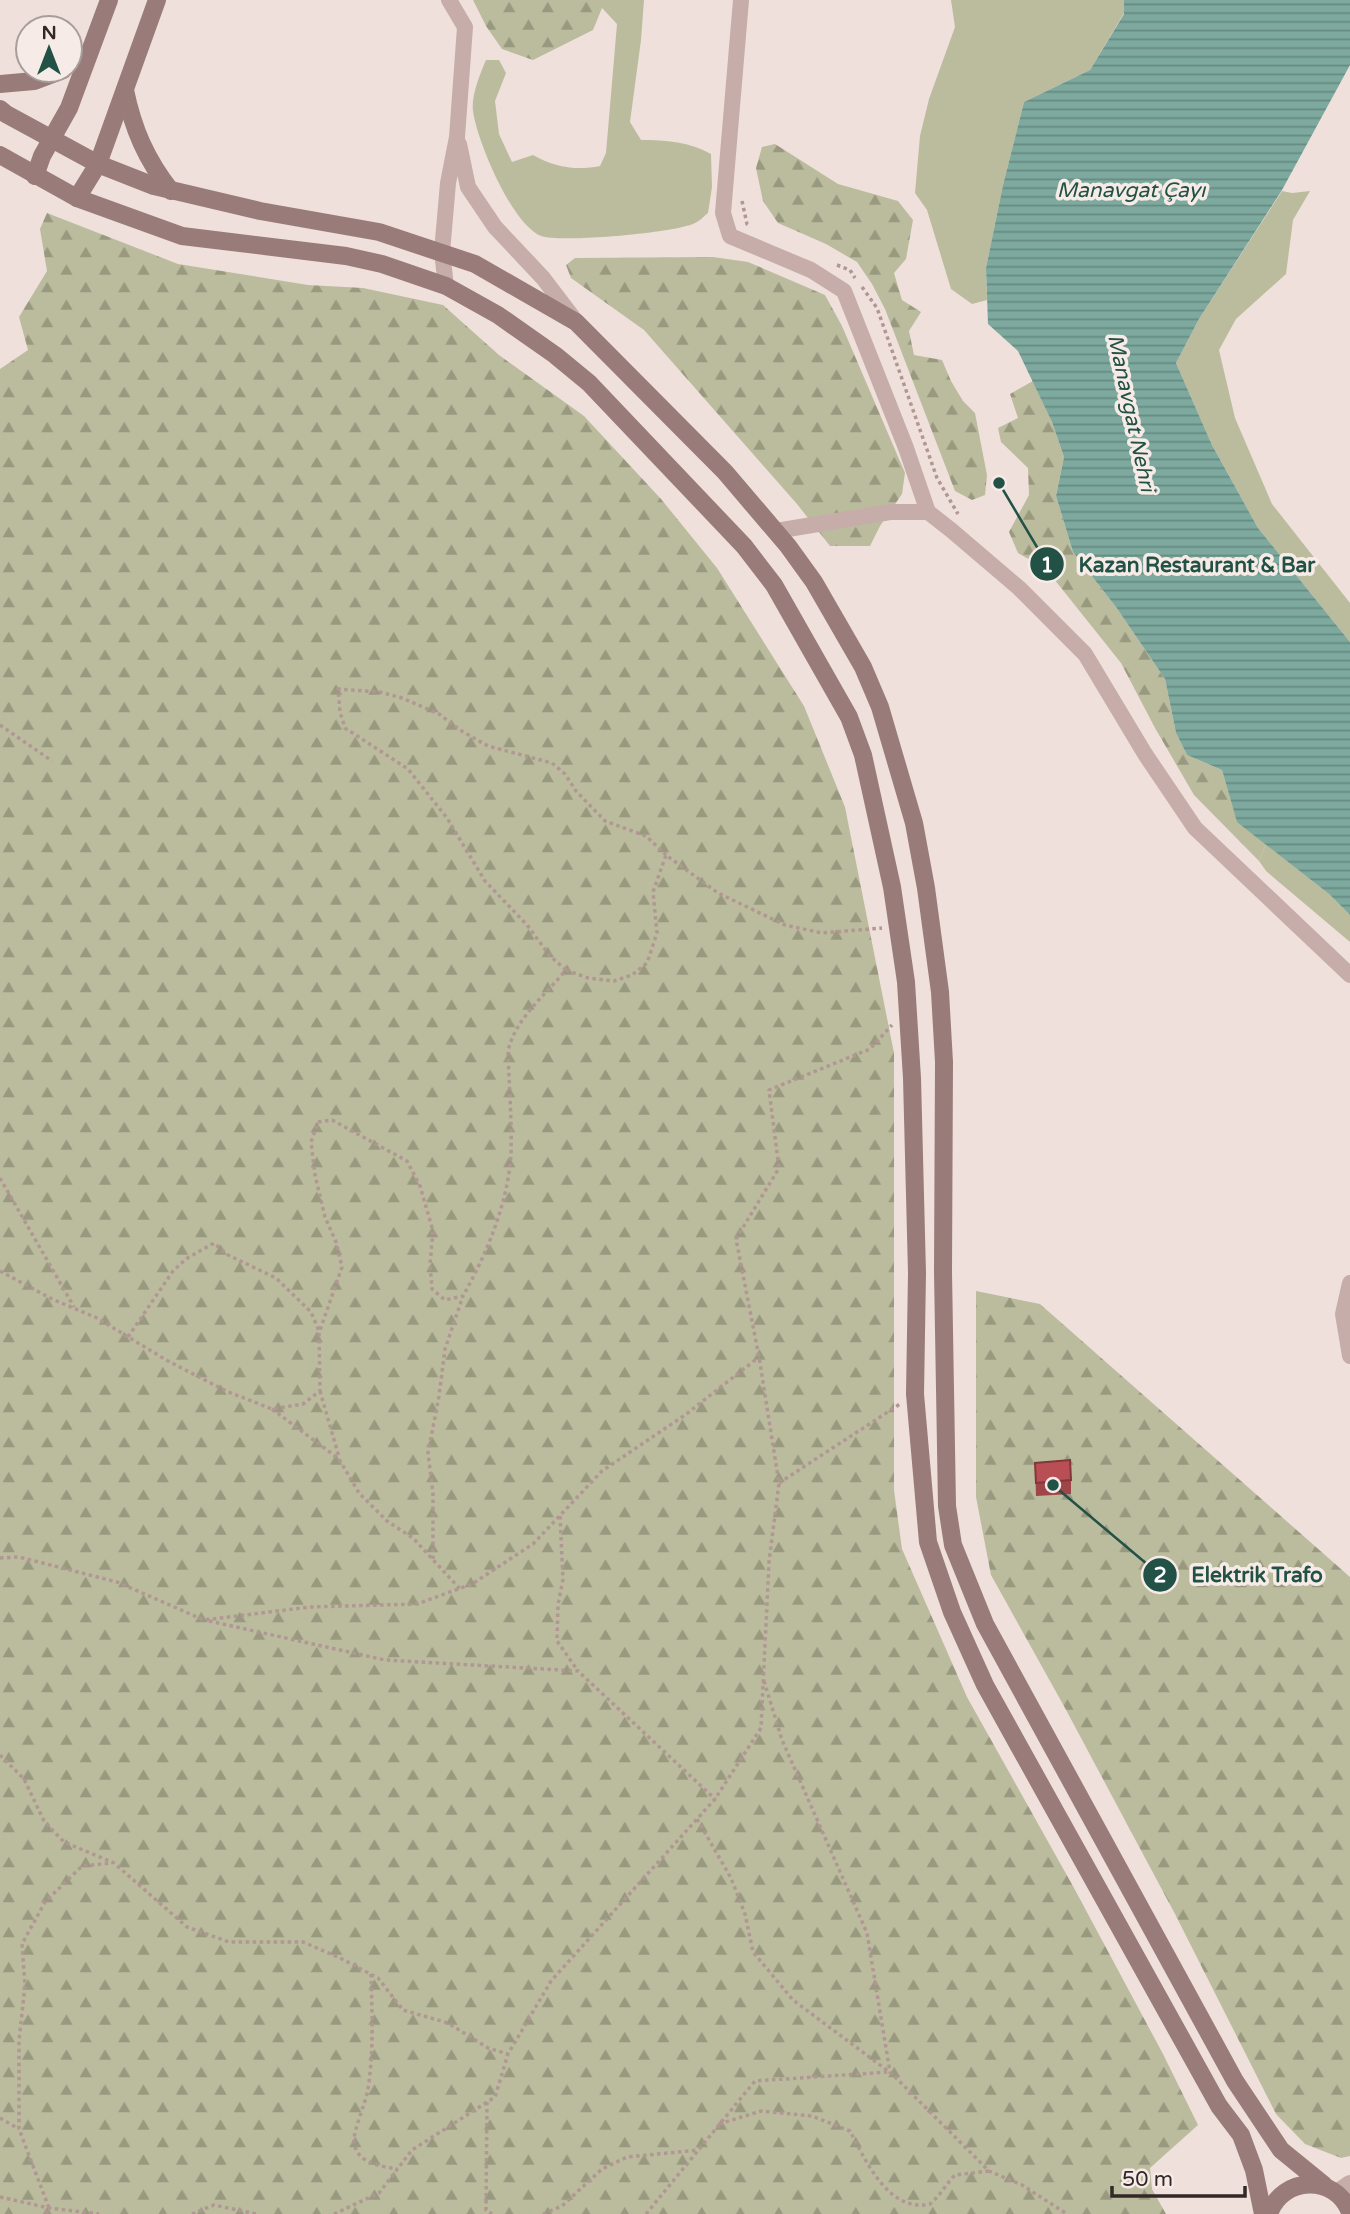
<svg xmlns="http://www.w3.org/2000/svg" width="1350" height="2214" font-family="'Varela Round',sans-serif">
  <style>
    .green { fill: #bbbc9d }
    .forest { fill: url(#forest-firs) }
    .water { fill: url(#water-rules) }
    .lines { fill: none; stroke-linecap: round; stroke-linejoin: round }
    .path { stroke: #b19793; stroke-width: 3.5; stroke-dasharray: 3.5 3.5; stroke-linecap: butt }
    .minor { stroke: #c6ada9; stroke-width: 16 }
    .tertiary { stroke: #c6ada9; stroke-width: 18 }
    .secondary { stroke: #997c7a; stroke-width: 18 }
    .wall { fill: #9f4448 }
    .building { fill: #b94f54; stroke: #82373b; stroke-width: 2 }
    .labels { text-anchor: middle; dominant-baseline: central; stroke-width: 7; stroke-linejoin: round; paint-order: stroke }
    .water-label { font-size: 21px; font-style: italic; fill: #225146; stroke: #f7ebe7 }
    .leader { fill: none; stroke: #225146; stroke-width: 2.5 }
    .callout-dot { fill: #225146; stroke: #f7ebe7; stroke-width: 2.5 }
    .mark-label { font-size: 21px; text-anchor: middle; font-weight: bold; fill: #fff }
    .callout-label { font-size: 21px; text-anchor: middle; font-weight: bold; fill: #225146; stroke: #f7ebe7; stroke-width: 7; stroke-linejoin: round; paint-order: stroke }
  </style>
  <defs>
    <pattern id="forest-firs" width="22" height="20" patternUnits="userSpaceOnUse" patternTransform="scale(1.75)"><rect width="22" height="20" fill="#bbbc9d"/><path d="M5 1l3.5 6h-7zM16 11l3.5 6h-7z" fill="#999980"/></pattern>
    <pattern id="water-rules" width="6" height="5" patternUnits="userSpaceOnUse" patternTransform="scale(1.75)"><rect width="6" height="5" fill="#7da99e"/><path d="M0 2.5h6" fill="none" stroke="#678a81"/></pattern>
  </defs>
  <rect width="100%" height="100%" fill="#efe0db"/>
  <g class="green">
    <path d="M602,0H644L641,40L630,122L641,140C666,140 690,142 711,154L712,187L708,213C704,216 700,221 695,223C676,233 560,243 541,236C512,225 477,141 473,111C471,96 480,74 486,60H499L506,73L495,101L499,134L512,162L533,155C554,167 576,171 600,166L606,153L617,24L602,8Z"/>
    <path d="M951,0H1124V13L1090,70L1024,102L1003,185L986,268L987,300L972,304L951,289L927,210L915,193L920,136L929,99L955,27Z"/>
    <path d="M1282,191L1292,193L1310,191L1293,220L1286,274L1236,319L1219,350L1235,418L1272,504L1350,603V642L1258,528L1212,445L1176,363L1199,319Z"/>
    <path d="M1266,844L1329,894L1350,915V942L1266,871L1259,861Z"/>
  </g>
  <g class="forest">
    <path d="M473,0H602V8L593,30L533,60L502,49L486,26Z"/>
    <path d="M775,144L838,184L898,201L913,220L906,259L894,273L902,300L921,312L909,331L914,355L942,360L951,381L963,401L975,413L987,475L985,495L972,500L955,491L885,309L872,284L857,262L826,244L778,223L763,201L756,168L762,147Z"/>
    <path d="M47,213L178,264L308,285L363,288L443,305L499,355L584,416L661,499L717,568L804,706L845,807L894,1053V1490L902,1549L967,1697L1074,1888L1163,2054L1198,2125L1150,2168L1152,2189L1166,2214H0V369L28,350L19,317L47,271L40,229Z"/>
    <path d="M713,257L748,262L825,295L842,326L905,473L902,494L880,526L870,546H830L797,504L644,330L571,278L566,265L575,258Z"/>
    <path d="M1033,381L1052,422L1064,457L1056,496L1073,552L1116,607L1165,679L1176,733L1187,755L1222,770L1237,821L1266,844L1259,861L1194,795L1155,728L1121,663L1046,569L1018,553L1009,532L1029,495L1028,468L1001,442L998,428L1018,418L1010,394Z"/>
    <path d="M976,1291L1040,1304L1350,1577V2156L1341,2158L1305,2144L1276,2114L1175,1914L1065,1708L991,1575L976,1497Z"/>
  </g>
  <path class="water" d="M1124,0H1350V65L1282,190L1199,319L1176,363L1212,445L1258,528L1350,642V915L1329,894L1237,822L1222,770L1187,755L1176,733L1165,679L1116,607L1073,552L1056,496L1064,457L1052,422L1018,351L988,324L986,268L1003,185L1024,102L1090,70L1124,14Z"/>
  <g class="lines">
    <g class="path">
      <path d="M742,201L747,224L750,226"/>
      <path d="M837,265L850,270L855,278"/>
      <path d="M862,287L877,308L937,478L958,514"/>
      <path d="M0,725L52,761"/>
      <path d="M566,970L550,956L527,925L485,881L447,818L408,769L345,728L340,712L338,689L380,692L402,698L439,714L460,730L488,746L552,763L565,774L576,791L605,821L646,836L666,855"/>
      <path d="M0,1178L74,1307"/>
      <path d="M0,1271L52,1299L97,1318L168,1361L226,1391L272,1409L303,1404L320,1391L319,1333L342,1267L336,1242L325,1217L315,1175L311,1142L318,1122L332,1120L407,1161L420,1186L433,1231L430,1264L432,1289L445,1300L463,1296C487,1253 508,1203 511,1154C512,1119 509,1085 508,1051C515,1019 546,994 566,970L588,978L614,981L632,975L647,963L657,933L653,892L666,855L718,893L785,925L822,933L882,928"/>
      <path d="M128,1337L173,1271L186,1259L214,1243L228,1255L276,1278L311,1312L319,1331"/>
      <path d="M320,1391L339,1457"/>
      <path d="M272,1409L339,1459L359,1493L387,1521L413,1538L460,1589"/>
      <path d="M779,1483L900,1404"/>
      <path d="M560,1516L563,1579L558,1605L557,1641L578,1671"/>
      <path d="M0,1558L19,1557L117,1582L204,1620L310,1607L417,1604L472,1584L533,1544L602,1471L685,1415L759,1357"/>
      <path d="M433,1559V1493L428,1453L439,1396L445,1349L463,1296"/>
      <path d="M209,1621L385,1660L578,1671L715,1799"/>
      <path d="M764,1681L782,1740L867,1933L890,2072L989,2171L1022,2185L1067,2214"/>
      <path d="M0,1755L24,1779L44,1821L64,1842L114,1863L187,1927L229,1942H303L340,1958L378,1978L403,2010L448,2023L488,2048L508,2054"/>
      <path d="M697,1819L731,1878L745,1914L753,1952L793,2000L888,2071"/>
      <path d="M371,1974C372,2012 374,2051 368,2089C366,2102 353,2131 354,2142C356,2163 380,2166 397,2169"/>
      <path d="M487,2102L486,2210L492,2214"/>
      <path d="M0,2118L19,2129"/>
      <path d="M719,2124L761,2111L812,2116L850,2131C864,2157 888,2214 930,2204C939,2197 947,2183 955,2175L989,2171"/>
      <path d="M0,2197L49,2208L99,2214"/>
      <path d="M46,2214L49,2208L19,2129V2040L25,1986L22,1944L45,1902L82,1866L112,1863"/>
      <path d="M192,2214L214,2205L256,2214"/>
      <path d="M334,2214L379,2193L412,2150L495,2097L508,2054L551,1981L715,1799L761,1728L769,1562L779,1483L759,1357L736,1239L779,1168L769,1090L870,1049L892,1025"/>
      <path d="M543,2214L562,2206L602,2169L627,2157L699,2150"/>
      <path d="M646,2214L755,2081L888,2072"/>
    </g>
    <g class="minor">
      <path d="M741,0L723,213L730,236L811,270L844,291L906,448L928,512"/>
      <path d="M459,144L468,187L495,227L543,278L575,320"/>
      <path d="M446,286L442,252L448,183L457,137L465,27L449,0"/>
      <path d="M776,531L890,512H928L951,530L1019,588L1085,654L1145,754L1195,828L1350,975"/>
      <path d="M1350,1283L1343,1314L1350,1356"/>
    </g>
    <path class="tertiary" d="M1337,2193L1350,2184"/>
    <g class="secondary">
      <path d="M0,84L34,81L63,70"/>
      <path d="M125,90C133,129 146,159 171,191"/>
      <path d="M0,109L6,114L98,164L154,186L260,211L379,232L475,264L576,322L725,472L788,546L814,582L863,667L880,707L914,823L926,888L940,992L944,1062L943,1272L947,1506L953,1545L985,1624L1235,2081L1281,2150L1324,2185"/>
      <path d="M0,155L77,198L182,236L346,256L382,264L446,286L498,315L555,355L589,383L744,546L774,585L849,717L863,755L892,887L906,982L912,1078L917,1273L915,1394L928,1542L952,1612L985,1685L1219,2106L1241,2135L1254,2170L1263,2214"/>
      <path d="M35,176L42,156L69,108L109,0"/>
      <path d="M77,198L98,164L157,0"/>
      <path d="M1269,2214C1282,2176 1335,2174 1350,2212"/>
    </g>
  </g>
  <path class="wall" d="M1035,1463L1071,1480V1494L1036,1496Z"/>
  <path class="building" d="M1070,1460L1071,1480L1036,1483L1035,1463Z"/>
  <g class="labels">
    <g class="water-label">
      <text x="1131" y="190">Manavgat Çayı</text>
      <text transform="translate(1131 413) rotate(78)">Manavgat Nehri</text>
    </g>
  </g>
  <path class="leader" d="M999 483L1047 564M1053 1485L1160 1575"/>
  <g class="callout-dot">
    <circle cx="999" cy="483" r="7"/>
    <circle cx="1053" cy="1485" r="7"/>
    <circle cx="1047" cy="564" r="18"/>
    <circle cx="1160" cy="1575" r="18"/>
  </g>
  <g class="mark-label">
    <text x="1047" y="572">1</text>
    <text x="1160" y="1582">2</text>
  </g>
  <g class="callout-label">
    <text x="1197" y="572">Kazan Restaurant &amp; Bar</text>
    <text x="1257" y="1582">Elektrik Trafo</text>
  </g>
  <g transform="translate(49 49)"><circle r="33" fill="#f7ebe7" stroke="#a99d9b" stroke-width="2"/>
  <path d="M0-5L12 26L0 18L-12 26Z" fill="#225146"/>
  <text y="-10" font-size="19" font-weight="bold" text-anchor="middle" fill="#332828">N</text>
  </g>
  <path d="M1112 2186v10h133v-10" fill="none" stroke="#332828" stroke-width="3.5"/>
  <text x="1122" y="2186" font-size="21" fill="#332828" stroke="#f7ebe7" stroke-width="5" paint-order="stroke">50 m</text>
</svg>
